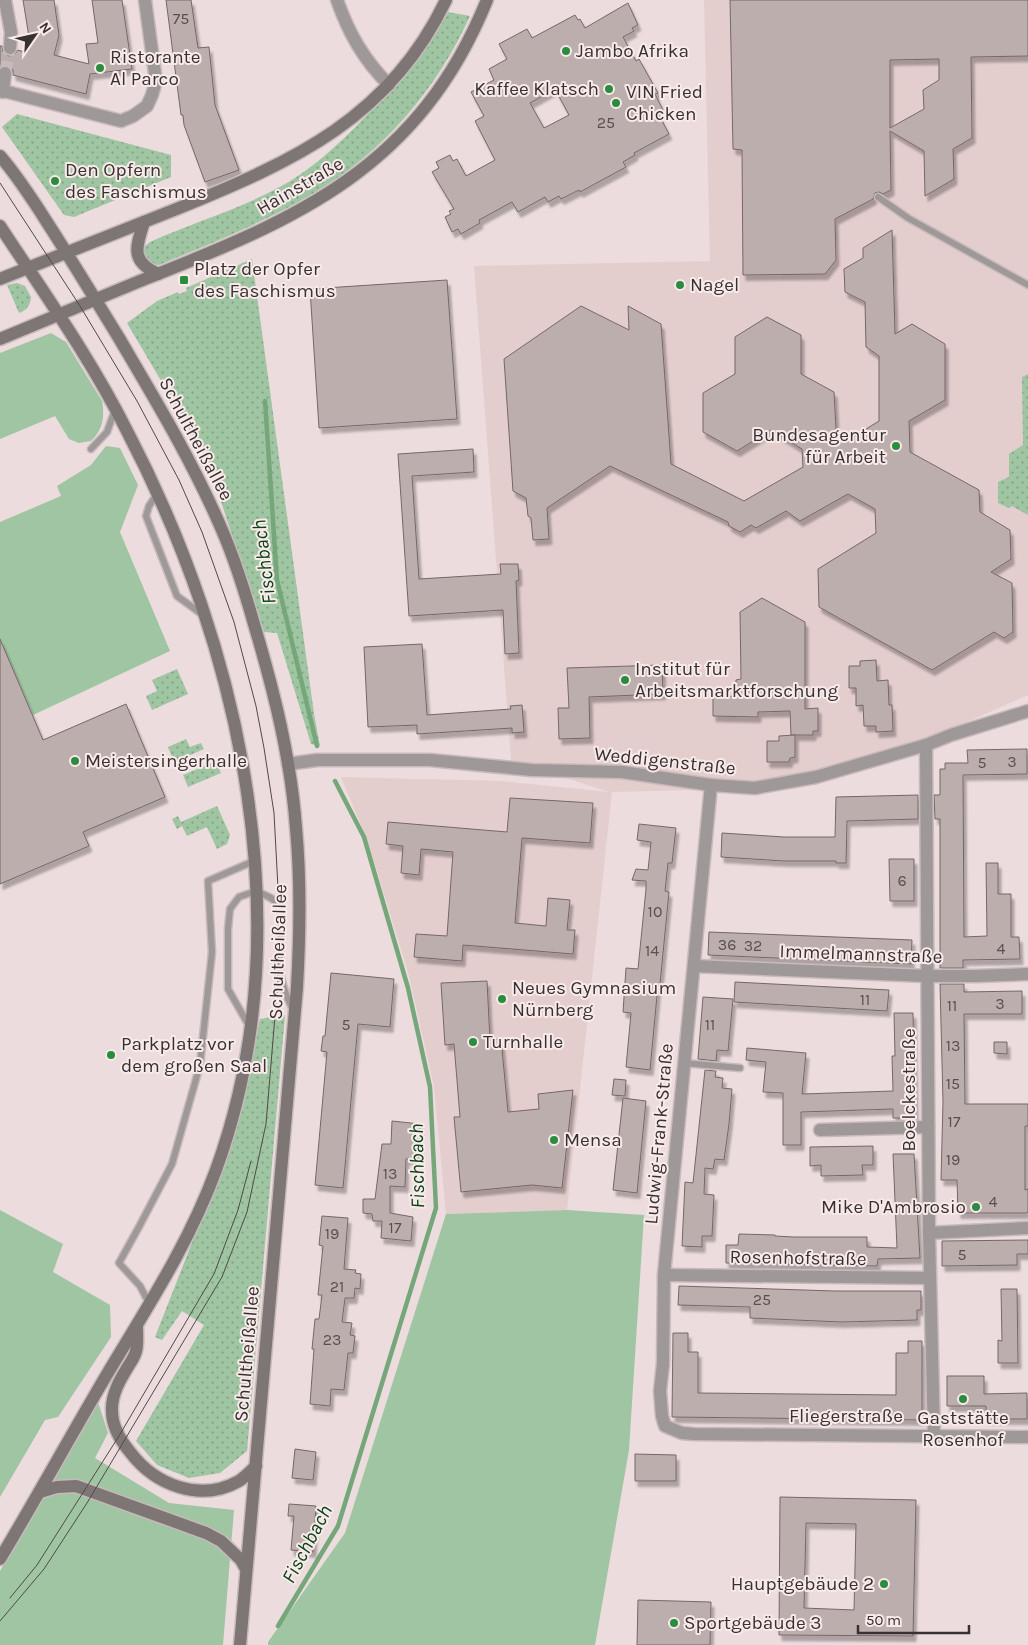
<svg xmlns="http://www.w3.org/2000/svg" width="1028" height="1645" font-family="Karla,sans-serif">
  <style>
    .built { fill: #e4cdcd }
    .grass { fill: url(#grass-dots) }
    .park { fill: #9fc5a2 }
    .lines { fill: none; stroke-linecap: round; stroke-linejoin: round }
    .stream { stroke: #75a77a; stroke-width: 4.5 }
    .building { fill: #bdaeae; stroke: #756768; fill-rule: evenodd; filter: url(#shadow) }
    .street-tunnel { stroke: #c8babb; stroke-width: 12; stroke-dasharray: 12 6; stroke-linecap: butt }
    .lane-casing { stroke: #c8babb; stroke-width: 9 }
    .street-casing { stroke: #c8babb; stroke-width: 15 }
    .secondary-casing { stroke: #c8babb; stroke-width: 15 }
    .lane { stroke: #9e9898; stroke-width: 6 }
    .street { stroke: #9e9898; stroke-width: 12 }
    .secondary { stroke: #7e7575; stroke-width: 12 }
    .tram { stroke: #514a4a; stroke-width: 1 }
    .poi-dot { fill: #2b8c40; stroke: #f9eaea; stroke-width: 2 }
    .labels { text-anchor: middle; dominant-baseline: central; stroke-width: 4; stroke-linejoin: round; paint-order: stroke }
    .number-label { font-size: 16px; fill: #585050 }
    .poi-label { font-size: 19px; fill: #373131; stroke: #f9eaea; text-anchor: start }
    .street-label { font-size: 19px; fill: #373131; stroke: #f9eaea }
    .water-label { font-size: 20px; font-style: italic; fill: #094318; stroke: #f9eaea }
  </style>
  <defs>
    <pattern id="grass-dots" width="8" height="8" patternUnits="userSpaceOnUse" patternTransform="scale(1.25)"><rect width="8" height="8" fill="#9fc5a2"/><path d="M2 2h.1M6 6h.1" fill="none" stroke="#82a185" stroke-width="1.8" stroke-linecap="round"/></pattern>
    <filter id="shadow"><feDropShadow dx="3" dy="5.5" stdDeviation="1" flood-color="#0004"/></filter>
  </defs>
  <rect width="100%" height="100%" fill="#ecdcdd"/>
  <path class="built" d="M704,0H1028V695L944,732L799,782L730,789L612,792L567,1210L446,1214L434,1086L408,972L368,842L341,777L501,781L609,792L511,760L474,266L710,261Z"/>
  <g class="grass">
    <path d="M448,12L470,16C437,89 384,152 314,193C265,222 212,243 159,265L150,264L143,257L144,247L150,242C191,223 235,211 276,189C313,170 342,141 372,110C401,80 427,50 448,12Z"/>
    <path d="M17,114L171,155V177L74,217L64,215L2,127Z"/>
    <path d="M252,259L314,714L320,746L311,744L277,633L264,632L207,459L127,323L157,301L178,292L179,294L187,291L186,288Z"/>
    <path d="M17,283L25,286L31,297C30,306 27,310 19,313L7,285Z"/>
    <path d="M1028,374V515L1012,506L1009,508L998,503V482L1009,477V454L1023,445L1022,377Z"/>
    <path d="M177,669L188,694L152,710L146,696L157,691L152,680Z"/>
    <path d="M186,739L190,747L201,743L204,749L174,762L168,747Z"/>
    <path d="M216,761L221,773L188,787L183,775Z"/>
    <path d="M217,806L230,835L227,844L217,849L207,827L187,836L182,826L177,829L172,819L178,816L181,822Z"/>
    <path d="M285,1015L247,1451L220,1473L189,1478L157,1465L136,1441L204,1325L182,1311L162,1340L155,1337L235,1133L260,1019Z"/>
  </g>
  <g class="park">
    <path d="M51,333L66,342L102,401C105,416 103,430 91,441L79,443L69,439L55,416L0,439V353Z"/>
    <path d="M106,446L120,448L138,485L120,532L170,651L33,715L0,639V522L61,496L57,486L91,465Z"/>
    <path d="M0,1210L63,1244L53,1272L110,1305L111,1337L58,1417L45,1420L0,1497Z"/>
    <path d="M567,1210L644,1215L629,1450L595,1645H268V1642L345,1533L446,1214Z"/>
    <path d="M98,1402L108,1433L95,1458L169,1503L234,1510L223,1645H0V1571Z"/>
  </g>
  <g class="lines">
    <g class="stream">
      <path d="M265,401L277,580L317,746"/>
      <path d="M278,1626L338,1526L436,1208L430,1087L408,988L364,837L335,781"/>
    </g>
  </g>
  <g class="building">
    <path d="M23,0H54L59,35L54,55L89,64L86,44L98,43L92,0H122L132,69L90,74L86,94L13,75V70L9,66L5,65L0,67V46H2L3,52L9,56L14,55L18,50L24,52L29,37Z"/>
    <path d="M166,0H191L198,48L209,47L215,105L239,170L205,182L184,125L183,115H181Z"/>
    <path d="M730,0H1028V56L971,57L972,138L953,149L954,179L925,196L924,151L890,131L891,190L883,194L879,192L875,193L873,199L835,219L836,260L825,274L743,275L742,150L733,149ZM939,59V80L923,90L924,109L890,128V60Z"/>
    <path d="M628,3L638,25L632,28L634,31L623,37L636,61L639,59L658,93L655,94L663,110L658,113L669,134L634,153L635,155L623,162L626,167L580,192L579,190L561,199L559,196L548,202L545,197L518,212L512,202L479,220L480,223L461,234L458,229L452,232L445,217L451,214L449,211L454,209L432,172L439,168L436,162L450,155L453,161L457,159L466,176L495,160L475,121L484,116L471,92L494,80L489,69L507,59L499,44L527,29L532,38L575,15L578,20L580,19L585,28ZM555,89L569,115L544,128L530,103Z"/>
    <path d="M892,230L895,334L912,324L945,344V400L909,421L910,452L979,490L980,512L1010,530L1011,559L991,572L1012,583L1013,632L1004,638L994,632L932,670L819,607L818,569L876,533L875,509L848,494L800,521L786,511L756,528L751,525L740,532L729,526L728,522L610,466L547,508L549,539L533,540L531,518L528,516L526,498L513,491L504,359L581,306L629,330L628,306L661,324L671,464L744,501L803,467L802,449L771,430L737,451L703,432V393L735,374V337L767,317L801,335V374L834,392L836,429L850,439L879,421V356L866,347L865,302L845,292L844,269L863,258V248Z"/>
    <path d="M447,280L457,419L319,428L310,289Z"/>
    <path d="M473,449L474,472L412,476L419,579L501,574L500,564H518L519,580L516,581L519,653L505,654L503,610L409,616L398,454Z"/>
    <path d="M762,598L805,622V709L818,708V731H813V735H791L790,711L758,712V717L713,716V697L736,696V680L741,679L740,612Z"/>
    <path d="M0,639L43,740L126,704L165,797L83,832L89,846L0,884Z"/>
    <path d="M422,644L427,715L511,709L510,706L522,705L524,732L512,733V728L417,734V725L368,727L364,647Z"/>
    <path d="M876,660L877,681L888,680L889,705H892L893,731L876,732V726H864L863,705L856,706V688H849V666H860V661Z"/>
    <path d="M662,665L663,694L589,697L590,738L559,739L558,708H569L567,668Z"/>
    <path d="M795,735V757L790,758L789,762H767V741H779V736Z"/>
    <path d="M1027,749V774L963,775L964,937L987,936L986,863H998V894H1011V937H1019L1020,959L963,960V968H940V819H935L934,795H940V769H945V763H968L967,750Z"/>
    <path d="M918,795V819L847,821L846,863H836V861H784L721,857L722,833L784,837H835L836,797Z"/>
    <path d="M510,798L593,803L590,843L522,838L515,923L546,926L548,898L570,900L567,930H575L573,954L463,945L462,961L414,957L416,934L447,936L453,852L421,849L419,875L401,873L403,846L386,844L388,822L507,832Z"/>
    <path d="M639,824L676,828L672,863H668L665,891L669,892L660,984L658,985L650,1070L626,1067L631,1013L623,1012L626,968L638,969L646,889V881L632,880L636,869L648,870L651,842L637,840Z"/>
    <path d="M889,859H914V901H890Z"/>
    <path d="M709,932L912,940L911,964L708,955Z"/>
    <path d="M331,973L394,979L390,1027L358,1024L343,1188L315,1185L327,1052L321,1051L323,1036H325Z"/>
    <path d="M487,981L490,1040L501,1039L508,1112L539,1109L538,1094L573,1090L562,1188L532,1185L461,1192L454,1117H460L454,1044L445,1045L441,983Z"/>
    <path d="M735,982L889,990L887,1011L734,1002Z"/>
    <path d="M940,984H964V992L1022,991V1014H964L965,1104H1028V1126H1025V1190L1028,1189V1212L1026,1213H958L957,1180H941L943,1102Z"/>
    <path d="M703,997L733,999L728,1051L717,1050L716,1061L698,1059Z"/>
    <path d="M894,1013H913L915,1118H893V1109L801,1112V1145H783V1093L763,1092L766,1062L746,1060L747,1048L806,1053L802,1094L893,1091L892,1056H895Z"/>
    <path d="M994,1042H1007V1054L994,1053Z"/>
    <path d="M705,1070L716,1071L715,1077L723,1078L722,1088L732,1089L729,1124L724,1160L715,1159L713,1169L705,1168L704,1194L714,1195L712,1236H702V1247L682,1246L685,1182L693,1183Z"/>
    <path d="M614,1079L626,1080L625,1096L612,1095Z"/>
    <path d="M623,1098L646,1101L637,1193L613,1190Z"/>
    <path d="M392,1121L420,1124L419,1158L406,1159L405,1187L390,1186V1213L413,1217L411,1241L381,1238L382,1221H373L372,1214L363,1213V1199H375L382,1144H391Z"/>
    <path d="M873,1146V1165H862L863,1175L821,1176V1165L810,1166V1147Z"/>
    <path d="M893,1154H914L920,1258L878,1259L877,1266L726,1263V1245H738L739,1234L775,1235V1236L794,1237H867V1247L897,1248Z"/>
    <path d="M322,1216L348,1218L344,1269L356,1270L355,1273L361,1274L360,1289L355,1288L354,1298H345L342,1322L352,1323L350,1335L355,1336L353,1353H348L344,1390L331,1389L330,1406L310,1404L314,1349H312L315,1319H319L322,1295H318L323,1246L319,1245Z"/>
    <path d="M1028,1240V1254H1017V1265L942,1266V1241Z"/>
    <path d="M679,1286L835,1291H921V1310H917V1320L841,1322L750,1318V1307L678,1305Z"/>
    <path d="M1001,1289H1017L1018,1363H998V1340L1002,1341Z"/>
    <path d="M673,1333H688V1352H698V1393L896,1395V1353H908V1341H922V1420L672,1417Z"/>
    <path d="M947,1376H984V1394L1027,1393V1419H986V1406H947Z"/>
    <path d="M295,1449L316,1452L313,1480L292,1478Z"/>
    <path d="M635,1454L676,1455V1481H635Z"/>
    <path d="M780,1497L916,1500L913,1636L779,1635ZM806,1523L856,1524L854,1610L804,1608Z"/>
    <path d="M289,1504L316,1506L313,1552L291,1550L294,1516H288Z"/>
    <path d="M638,1600L711,1602L710,1645H637Z"/>
  </g>
  <g class="lines">
    <path class="street-tunnel" d="M5,73L10,48"/>
    <g class="lane-casing">
      <g id="lane">
        <path d="M878,197L908,218L1028,285"/>
        <path d="M91,449L107,432L115,410"/>
        <path d="M157,494L149,506L146,516L177,596L203,615"/>
        <path d="M248,1024L228,989V929L230,909L239,897L256,891C264,895 275,898 279,906C284,918 279,954 280,969C281,983 287,998 293,1010"/>
        <path d="M684,1063L740,1068"/>
        <path d="M149,1303L140,1286L119,1263L140,1225L172,1164L200,1065L212,952L208,881L254,861"/>
      </g>
    </g>
    <g class="street-casing">
      <g id="street">
        <path d="M5,0L11,32L10,48"/>
        <path d="M337,0C349,34 364,60 389,85"/>
        <path d="M0,90L121,121L133,116L147,106L152,95L156,81L145,0"/>
        <path d="M3,92L5,73"/>
        <path d="M926,745L929,1233L934,1436"/>
        <path d="M288,764L317,760H430L532,770L622,772L711,785L755,788L816,777L926,745L951,735L1028,711"/>
        <path d="M711,785L664,1275L663,1364L660,1391L662,1416L665,1426L682,1433L694,1434L1028,1437"/>
        <path d="M694,966L927,976H976L1028,974"/>
        <path d="M820,1130L928,1127"/>
        <path d="M929,1233L1028,1228"/>
        <path d="M664,1275L930,1278"/>
      </g>
    </g>
    <g class="secondary-casing">
      <g id="secondary">
        <path d="M0,156C20,179 36,205 52,230C75,266 97,302 119,338C156,401 193,462 222,530C235,560 245,592 254,624C274,691 291,759 296,828C301,881 300,934 297,987L240,1645"/>
        <path d="M144,222C136,247 130,261 158,274"/>
        <path d="M0,226C44,293 91,359 127,431C242,651 303,931 216,1170C189,1244 146,1309 106,1376C70,1437 36,1499 0,1559"/>
        <path d="M0,279C60,255 120,232 179,208C294,161 390,118 446,0"/>
        <path d="M0,339C47,320 93,300 140,281C298,219 419,168 487,0"/>
        <path d="M137,1328C137,1335 138,1344 136,1351C135,1356 132,1360 129,1365C121,1378 111,1394 112,1411C112,1427 120,1440 130,1452C155,1485 200,1503 239,1481C245,1477 251,1471 256,1466"/>
        <path d="M40,1492L57,1487L76,1486L206,1533L221,1541L241,1560L246,1569"/>
      </g>
    </g>
    <use href="#lane" class="lane"/>
    <use href="#street" class="street"/>
    <use href="#secondary" class="secondary"/>
    <g class="tram">
      <path d="M0,183L80,306L137,401L179,480L202,532L234,622L256,706L264,748L274,813L279,907L278,980L266,1124L247,1212L222,1277L87,1503L44,1569L0,1621"/>
      <path d="M10,1598L37,1565L119,1436L214,1274L238,1210L251,1161"/>
    </g>
  </g>
  <g class="poi-dot">
    <circle cx="566" cy="51" r="5"/>
    <circle cx="100" cy="68" r="5"/>
    <circle cx="609" cy="89" r="5"/>
    <circle cx="616" cy="103" r="5"/>
    <circle cx="55" cy="181" r="5"/>
    <rect x="179" y="275" width="10" height="10" rx="2.5"/>
    <circle cx="680" cy="285" r="5"/>
    <circle cx="896" cy="446" r="5"/>
    <circle cx="625" cy="680" r="5"/>
    <circle cx="75" cy="761" r="5"/>
    <circle cx="502" cy="999" r="5"/>
    <circle cx="473" cy="1042" r="5"/>
    <circle cx="111" cy="1055" r="5"/>
    <circle cx="554" cy="1140" r="5"/>
    <circle cx="976" cy="1207" r="5"/>
    <circle cx="963" cy="1399" r="5"/>
    <circle cx="884" cy="1584" r="5"/>
    <circle cx="674" cy="1623" r="5"/>
  </g>
  <g class="labels">
    <g class="number-label">
      <text x="181" y="18">75</text>
      <text x="606" y="122">25</text>
      <text x="1012" y="761">3</text>
      <text x="982" y="762">5</text>
      <text x="902" y="880">6</text>
      <text x="655" y="911">10</text>
      <text x="727" y="944">36</text>
      <text x="753" y="945">32</text>
      <text x="1001" y="948">4</text>
      <text x="652" y="950">14</text>
      <text x="865" y="999">11</text>
      <text x="1000" y="1003">3</text>
      <text x="952" y="1005">11</text>
      <text x="346" y="1024">5</text>
      <text x="710" y="1024">11</text>
      <text x="953" y="1045">13</text>
      <text x="953" y="1083">15</text>
      <text x="954" y="1121">17</text>
      <text x="953" y="1159">19</text>
      <text x="390" y="1173">13</text>
      <text x="993" y="1201">4</text>
      <text x="395" y="1227">17</text>
      <text x="332" y="1233">19</text>
      <text x="962" y="1254">5</text>
      <text x="337" y="1286">21</text>
      <text x="762" y="1299">25</text>
      <text x="332" y="1339">23</text>
    </g>
    <g class="poi-label">
      <text x="576" y="51">Jambo Afrika</text>
      <text x="110" y="57">Ristorante<tspan x="110" dy="22">Al Parco</tspan></text>
      <text x="599" y="89" text-anchor="end">Kaffee Klatsch</text>
      <text x="626" y="92">VIN Fried<tspan x="626" dy="22">Chicken</tspan></text>
      <text x="65" y="170">Den Opfern<tspan x="65" dy="22">des Faschismus</tspan></text>
      <text x="194" y="269">Platz der Opfer<tspan x="194" dy="22">des Faschismus</tspan></text>
      <text x="690" y="285">Nagel</text>
      <text x="886" y="435" text-anchor="end">Bundesagentur<tspan x="886" dy="22">für Arbeit</tspan></text>
      <text x="635" y="669">Institut für<tspan x="635" dy="22">Arbeitsmarktforschung</tspan></text>
      <text x="85" y="761">Meistersingerhalle</text>
      <text x="512" y="988">Neues Gymnasium<tspan x="512" dy="22">Nürnberg</tspan></text>
      <text x="483" y="1042">Turnhalle</text>
      <text x="121" y="1044">Parkplatz vor<tspan x="121" dy="22">dem großen Saal</tspan></text>
      <text x="564" y="1140">Mensa</text>
      <text x="966" y="1207" text-anchor="end">Mike D'Ambrosio</text>
      <text x="963" y="1418" text-anchor="middle">Gaststätte<tspan x="963" dy="22">Rosenhof</tspan></text>
      <text x="874" y="1584" text-anchor="end">Hauptgebäude 2</text>
      <text x="684" y="1623">Sportgebäude 3</text>
    </g>
    <g class="street-label">
      <text transform="translate(300 186) rotate(-30)">Hainstraße</text>
      <text transform="translate(196 439) rotate(62)">Schultheißallee</text>
      <text transform="translate(665 761) rotate(6)">Weddigenstraße</text>
      <text transform="translate(278 952) rotate(-88)">Schultheißallee</text>
      <text transform="translate(861 954) rotate(2)">Immelmannstraße</text>
      <text transform="translate(909 1090) rotate(-90)">Boelckestraße</text>
      <text transform="translate(659 1134) rotate(-85)">Ludwig-Frank-Straße</text>
      <text transform="translate(798 1258) rotate(1)">Rosenhofstraße</text>
      <text transform="translate(247 1354) rotate(-85)">Schultheißallee</text>
      <text x="846" y="1416">Fliegerstraße</text>
    </g>
    <g class="water-label">
      <text transform="translate(264 562) rotate(-97)">Fischbach</text>
      <text transform="translate(417 1166) rotate(-91)">Fischbach</text>
      <text transform="translate(307 1544) rotate(-62)">Fischbach</text>
    </g>
  </g>
  <g transform="translate(35 35) rotate(56)" stroke="#f9eaea" stroke-width="4" paint-order="stroke">
  <path d="M0-4L9 19L0 12L-9 19Z" fill="#373131"/>
  <text y="-8" font-size="14" font-weight="bold" text-anchor="middle" fill="#373131">N</text>
  </g>
  <path d="M858 1625v8h111v-8" fill="none" stroke="#373131" stroke-width="2.5"/>
  <text x="866" y="1625" font-size="15" fill="#373131" stroke="#f9eaea" stroke-width="4" paint-order="stroke">50 m</text>
</svg>
